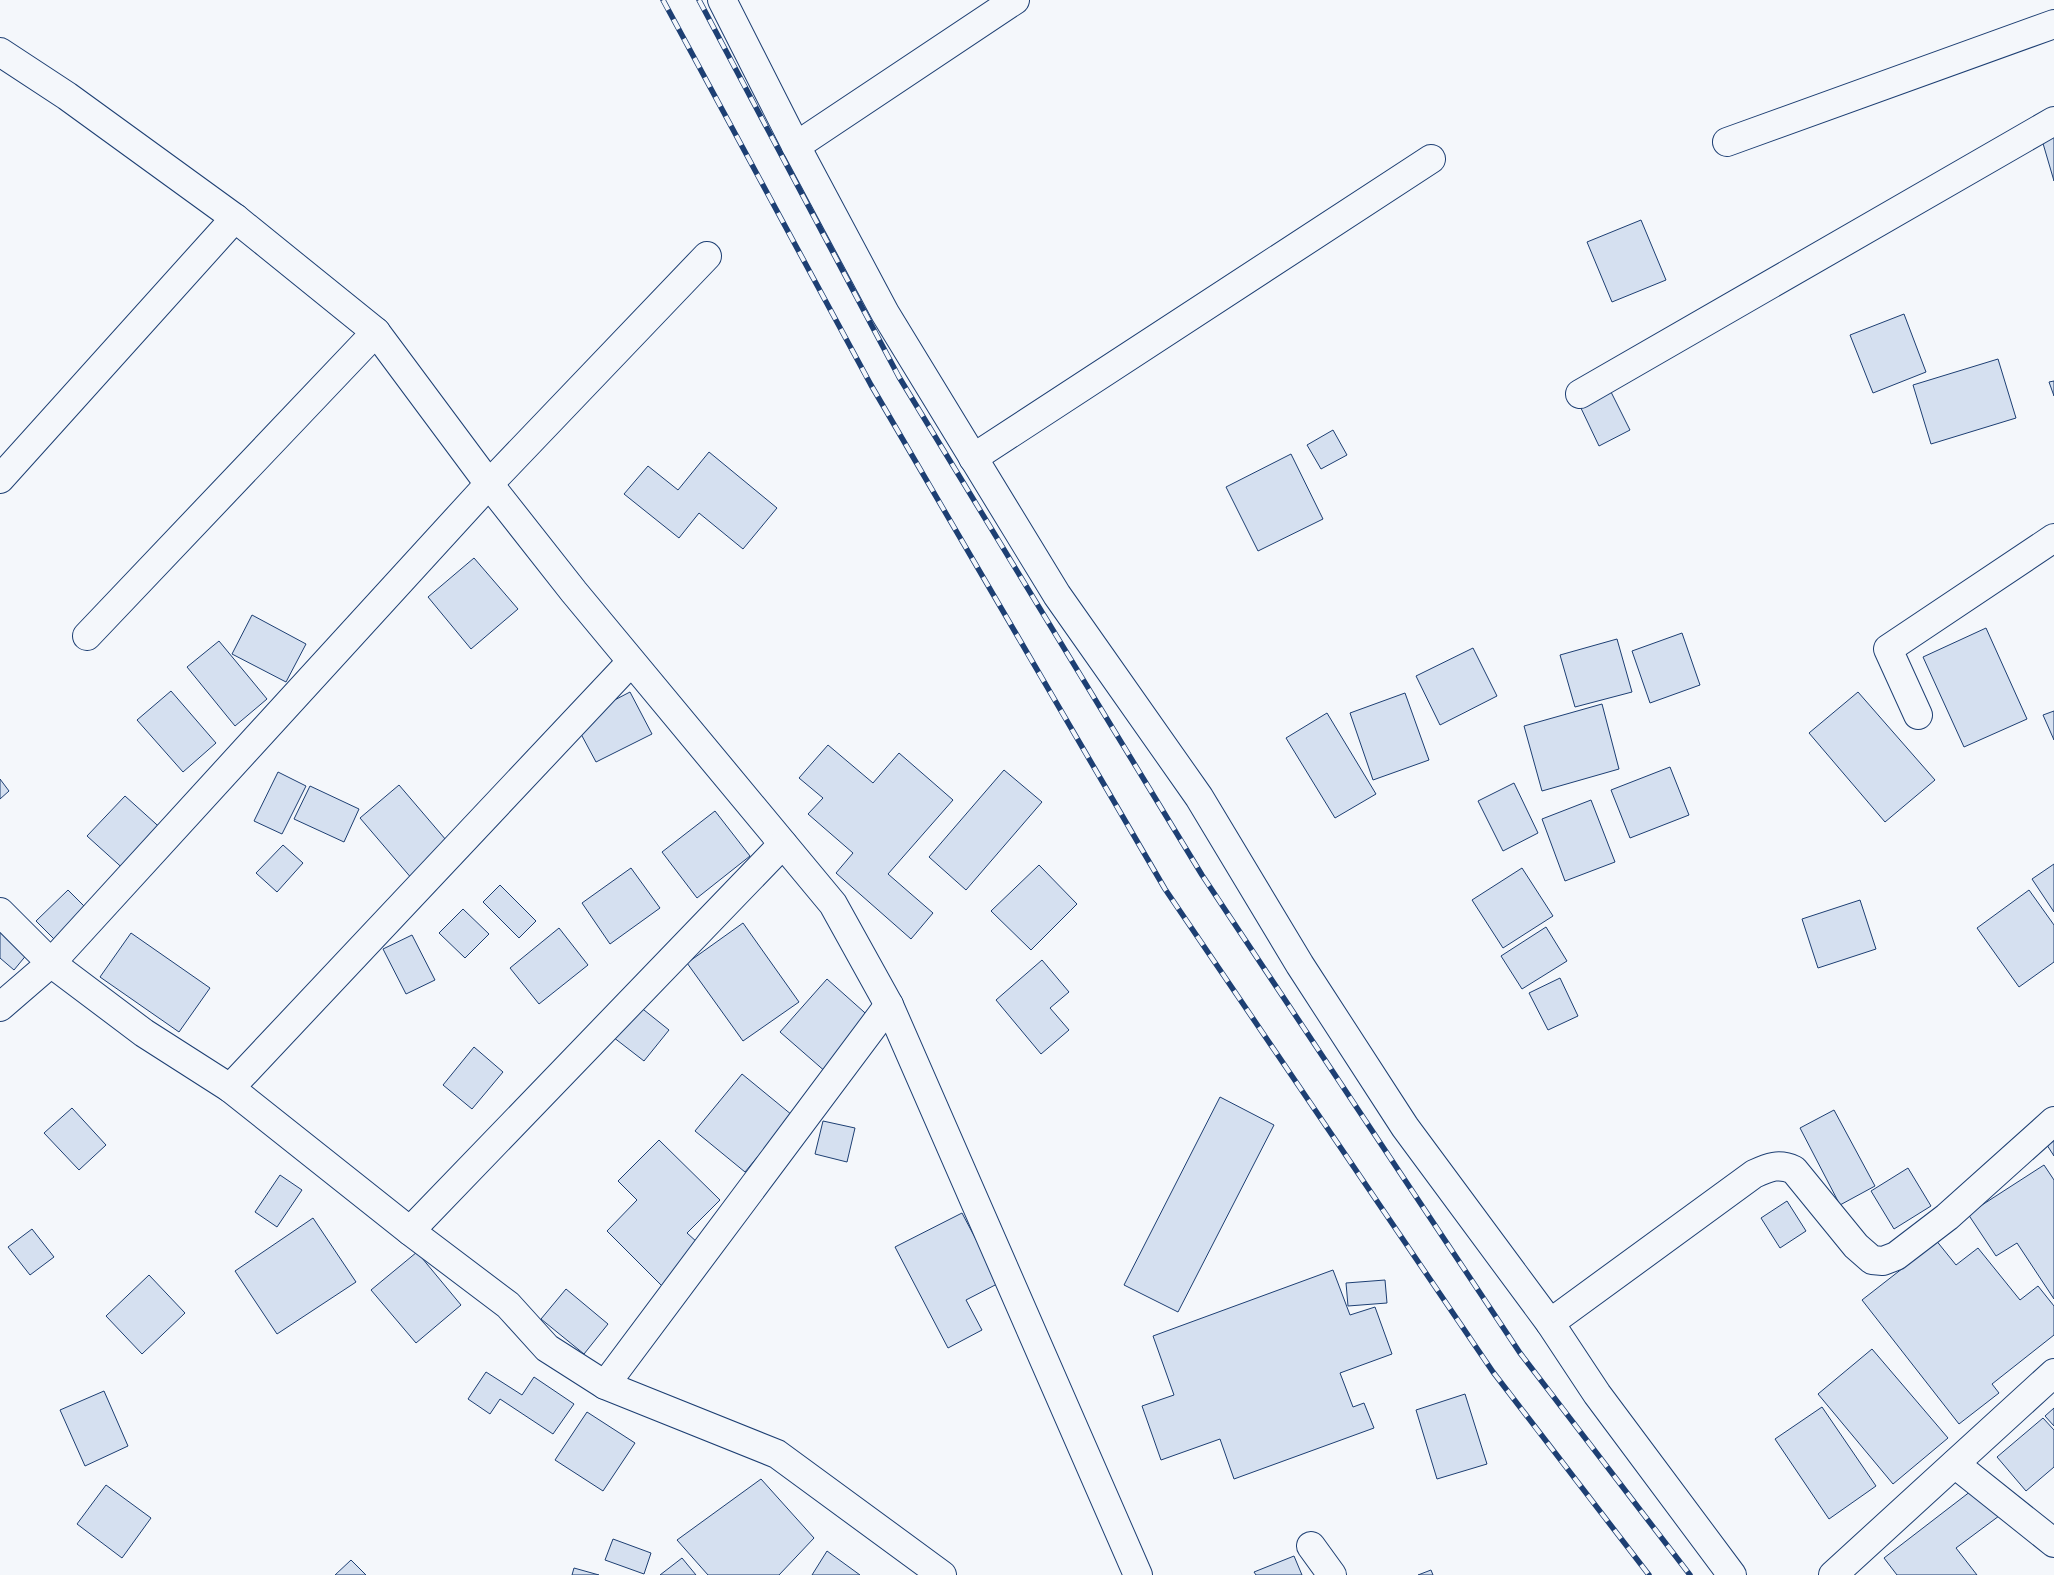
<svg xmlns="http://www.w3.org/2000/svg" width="2054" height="1575" font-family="Manrope,sans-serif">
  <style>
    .building { fill: #d5e0f0; stroke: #1d3f73 }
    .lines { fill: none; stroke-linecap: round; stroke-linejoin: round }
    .minor-casing { stroke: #1d3f73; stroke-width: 30 }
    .major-casing { stroke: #1d3f73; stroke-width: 30 }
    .minor { stroke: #f4f7fb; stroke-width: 28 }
    .major { stroke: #f4f7fb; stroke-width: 28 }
    .rail-casing { stroke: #1d3f73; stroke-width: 5.5 }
    .rail { stroke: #f4f7fb; stroke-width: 4; stroke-dasharray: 11; stroke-linecap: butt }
  </style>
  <rect width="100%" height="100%" fill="#f4f7fb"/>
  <g class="building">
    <path d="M2054,137V181L2042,140Z"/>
    <path d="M1641,220L1666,280L1612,302L1587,242Z"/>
    <path d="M1904,314L1926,372L1873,393L1850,335Z"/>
    <path d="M1998,359L2016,418L1931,444L1913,385Z"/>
    <path d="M2054,381V396L2049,382Z"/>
    <path d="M1609,388L1630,430L1599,446L1579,404Z"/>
    <path d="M1333,430L1347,455L1321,469L1307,445Z"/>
    <path d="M709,452L777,508L743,549L699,513L679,538L624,494L648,466L678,490Z"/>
    <path d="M1291,454L1323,519L1258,551L1226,487Z"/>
    <path d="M474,558L518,609L471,649L428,597Z"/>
    <path d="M252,615L306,644L286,682L232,654Z"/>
    <path d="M1986,628L2027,719L1964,747L1923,657Z"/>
    <path d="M1682,633L1700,685L1650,703L1632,651Z"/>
    <path d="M1617,639L1632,692L1575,707L1560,655Z"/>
    <path d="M219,641L267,699L235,726L187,667Z"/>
    <path d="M1473,648L1497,696L1440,725L1416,676Z"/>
    <path d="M171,691L216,743L183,772L137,720Z"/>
    <path d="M630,692L652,734L596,762L574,721Z"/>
    <path d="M1858,692L1935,780L1885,822L1809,733Z"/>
    <path d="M1405,693L1429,760L1373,780L1350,713Z"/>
    <path d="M1602,704L1619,769L1542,791L1524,726Z"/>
    <path d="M2054,711V740L2043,715Z"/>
    <path d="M1327,713L1376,794L1335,818L1286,738Z"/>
    <path d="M828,745L873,783L899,753L953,800L888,874L933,913L911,939L836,873L853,853L808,814L823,798L799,778Z"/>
    <path d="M1670,767L1689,815L1630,838L1611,790Z"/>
    <path d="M1004,770L1042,802L966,890L929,857Z"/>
    <path d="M278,772L306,786L282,834L254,821Z"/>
    <path d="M0,779L9,791L0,799Z"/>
    <path d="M1514,783L1538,833L1503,851L1478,801Z"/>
    <path d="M399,785L452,847L413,880L360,818Z"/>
    <path d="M310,786L359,809L344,842L294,819Z"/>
    <path d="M125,796L176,842L138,882L87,836Z"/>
    <path d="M1591,800L1615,862L1565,881L1542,819Z"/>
    <path d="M715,811L750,856L697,898L662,852Z"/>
    <path d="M283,845L303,863L277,892L256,873Z"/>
    <path d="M2054,864V912L2032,879Z"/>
    <path d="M1039,865L1077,904L1031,950L991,911Z"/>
    <path d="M631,868L660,908L610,944L582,903Z"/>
    <path d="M1522,868L1553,916L1503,948L1472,900Z"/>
    <path d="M500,885L536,921L519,938L483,902Z"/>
    <path d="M68,890L95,917L63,948L36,921Z"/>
    <path d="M2029,890L2054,925V962L2019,987L1977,928Z"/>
    <path d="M1860,900L1876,949L1818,968L1802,919Z"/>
    <path d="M463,909L489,934L465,958L439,933Z"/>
    <path d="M743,923L799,1002L743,1041L687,963Z"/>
    <path d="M1546,927L1567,961L1522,989L1501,956Z"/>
    <path d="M0,928L28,953L14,970L0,958Z"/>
    <path d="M559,928L588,965L539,1004L510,968Z"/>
    <path d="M131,933L210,988L179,1032L100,977Z"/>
    <path d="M412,935L435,980L406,994L383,949Z"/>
    <path d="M1042,960L1069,992L1050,1008L1069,1030L1041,1054L996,1000Z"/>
    <path d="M1560,978L1578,1016L1548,1030L1529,993Z"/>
    <path d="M827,979L873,1020L827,1073L780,1032Z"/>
    <path d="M639,1006L669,1030L644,1061L613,1037Z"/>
    <path d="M474,1047L503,1072L472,1109L443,1085Z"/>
    <path d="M742,1074L792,1115L745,1172L695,1131Z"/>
    <path d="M1220,1097L1274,1125L1178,1312L1124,1285Z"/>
    <path d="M72,1108L106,1145L79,1170L44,1133Z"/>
    <path d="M1834,1110L1875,1186L1840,1205L1800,1128Z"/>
    <path d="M823,1121L855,1128L847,1162L815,1154Z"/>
    <path d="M2054,1136V1156L2045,1142Z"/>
    <path d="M659,1140L720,1200L687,1233L709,1253L669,1293L607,1231L637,1200L618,1181Z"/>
    <path d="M2044,1165L2054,1180V1299L2017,1243L1996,1256L1968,1214Z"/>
    <path d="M1908,1168L1931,1206L1894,1229L1871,1191Z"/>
    <path d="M280,1175L302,1190L277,1227L255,1212Z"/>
    <path d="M1787,1201L1806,1231L1780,1248L1761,1218Z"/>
    <path d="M962,1213L999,1283L966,1300L982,1330L948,1348L895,1247Z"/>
    <path d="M313,1218L356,1282L277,1334L235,1271Z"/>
    <path d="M32,1229L54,1257L30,1275L8,1247Z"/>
    <path d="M1935,1239L1956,1265L1978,1248L2020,1300L2038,1286L2054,1306V1335L1992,1384L1999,1393L1959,1424L1862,1300L1903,1268L1901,1266Z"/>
    <path d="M417,1252L461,1305L416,1343L371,1290Z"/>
    <path d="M1333,1270L1350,1315L1375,1307L1392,1354L1340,1373L1353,1407L1364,1403L1374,1428L1234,1479L1220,1439L1161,1460L1142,1406L1174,1395L1153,1336Z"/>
    <path d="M149,1275L185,1313L142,1354L106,1316Z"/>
    <path d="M1385,1280L1387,1303L1348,1306L1346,1283Z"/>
    <path d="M566,1289L608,1324L584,1354L541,1319Z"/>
    <path d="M1872,1349L1948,1438L1893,1484L1818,1394Z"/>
    <path d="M486,1372L522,1395L534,1377L574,1404L553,1434L500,1399L490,1414L468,1399Z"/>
    <path d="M104,1391L128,1446L85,1466L60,1410Z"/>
    <path d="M1465,1394L1487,1464L1437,1479L1416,1410Z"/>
    <path d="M1822,1407L1876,1486L1829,1519L1775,1439Z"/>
    <path d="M2054,1408V1426L2045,1416Z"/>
    <path d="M587,1412L635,1443L603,1491L555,1460Z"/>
    <path d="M2043,1418L2054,1430V1467L2026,1491L1997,1457Z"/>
    <path d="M761,1479L814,1538L779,1575H708L677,1540Z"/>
    <path d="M1984,1481L2007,1510L1956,1548L1977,1575H1897L1884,1558Z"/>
    <path d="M106,1485L151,1518L122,1558L77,1524Z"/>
    <path d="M613,1539L651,1553L644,1574L605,1560Z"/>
    <path d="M827,1551L860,1575H812Z"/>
    <path d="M1294,1556L1302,1575H1256L1254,1572Z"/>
    <path d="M682,1558L696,1575H660Z"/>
    <path d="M351,1560L366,1575H335Z"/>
    <path d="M574,1568L599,1575H572Z"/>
    <path d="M1431,1570L1433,1575H1418Z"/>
  </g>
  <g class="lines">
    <g class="minor-casing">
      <g id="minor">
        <path d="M722,0L796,146L885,313L1057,595L1199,797L1300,965L1405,1127L1550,1323L1597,1394L1732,1575"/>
        <path d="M0,52L67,96L235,218L376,332L489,484L574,592L833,904L889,1005L1138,1575"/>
        <path d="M1727,142L2054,24"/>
        <path d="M796,146L1015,0"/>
        <path d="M1580,394L2054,121"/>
        <path d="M973,458L1431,159"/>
        <path d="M0,479L235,218"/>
        <path d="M87,636L376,332"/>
        <path d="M1918,715L1888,649L2054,538"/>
        <path d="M0,912L51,963L144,1033L230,1088L410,1231L508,1305L547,1348L605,1385L777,1454L942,1575"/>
        <path d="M0,1007L51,963L489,484L707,256"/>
        <path d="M230,1088L631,662"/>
        <path d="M410,1231L783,844"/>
        <path d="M1550,1323L1754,1174C1769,1167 1779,1163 1794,1170L1856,1246L1872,1260L1883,1261L1896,1256L1947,1217L2054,1121"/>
        <path d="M605,1385L889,1005"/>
        <path d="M1955,1464L2054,1543"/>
        <path d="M1311,1546L1332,1575"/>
      </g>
    </g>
    <g class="major-casing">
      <path id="major" d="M1833,1575L2054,1373"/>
    </g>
    <use href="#minor" class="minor"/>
    <use href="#major" class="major"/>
    <g class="rail-casing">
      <g id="rail">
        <path d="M663,0L871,385L1165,889L1493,1372L1649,1575"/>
        <path d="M699,0L899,377L1202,875L1520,1353L1690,1575"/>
      </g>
    </g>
    <use href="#rail" class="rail"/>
  </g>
</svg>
